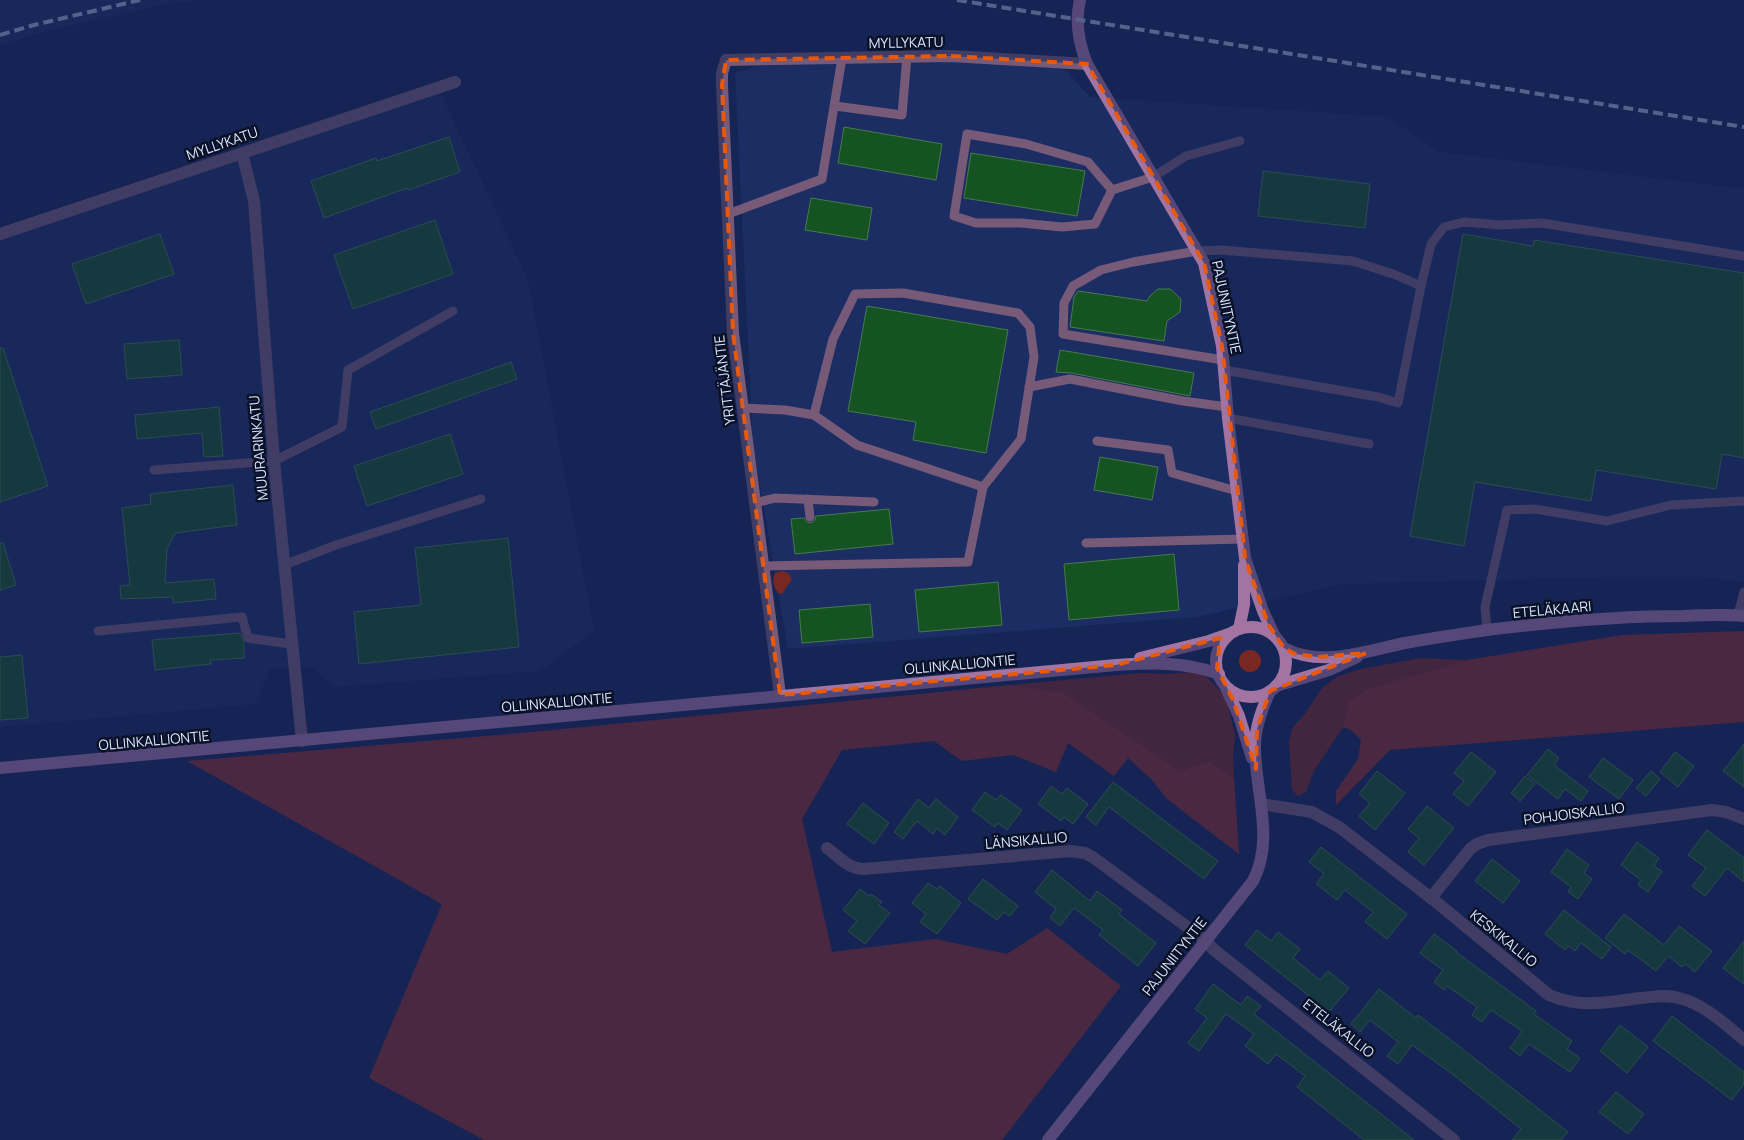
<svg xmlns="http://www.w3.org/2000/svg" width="1744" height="1140" font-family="Manrope,sans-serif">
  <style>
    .built { fill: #1b2d63 }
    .green { fill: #782723 }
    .forest { fill: #892d28 }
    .building { fill: #155322; stroke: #477a4d }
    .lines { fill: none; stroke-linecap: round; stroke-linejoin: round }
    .lane { stroke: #775a77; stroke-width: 9 }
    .street { stroke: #775a77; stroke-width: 12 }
    .secondary { stroke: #a374a2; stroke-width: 12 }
    .rail { stroke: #9faccc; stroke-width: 4; stroke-dasharray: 10 5; stroke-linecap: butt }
    .marked { fill: none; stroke: #e8590c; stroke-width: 4; stroke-dasharray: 10 6; stroke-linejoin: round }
    .labels { text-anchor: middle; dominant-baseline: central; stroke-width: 5; stroke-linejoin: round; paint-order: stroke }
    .street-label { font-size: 14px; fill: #dbe6ff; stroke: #091126 }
  </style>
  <rect width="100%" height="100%" fill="#152555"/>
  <g class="built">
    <path d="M0,0H199L165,4L43,32L0,45Z"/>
    <path d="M1017,62L1062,66L1090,97L1388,117L1439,152L1744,189V582L1703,577H1605L1342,584L1197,617L788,649L753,445L735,73L763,64Z"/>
    <path d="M439,90L528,280L594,631L540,671L333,687L313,667L270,669L255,704L0,727V237Z"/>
  </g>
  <g class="green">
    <path d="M783,571L789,574L792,579L782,594L778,593C773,586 772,581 775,573Z"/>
    <circle cx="1250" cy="661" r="11"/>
    <path d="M1421,658L1467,660L1367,689L1349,701L1343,727L1314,771L1306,792L1298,796L1292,790L1289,742L1293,727L1304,715L1323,687L1337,677L1361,669Z"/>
    <path d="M1191,672L1204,674L1225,696L1235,735L1233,757L1234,778L1210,761L1181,771L1063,692L1010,685L1140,673L1166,674Z"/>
  </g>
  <g class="forest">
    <path d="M1744,631V722L1390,750L1336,805V791L1358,759L1361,740L1351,730L1343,727L1349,701L1367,689L1467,660L1623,635Z"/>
    <path d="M1010,685L1063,692L1181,771L1210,761L1234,778L1239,854L1167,799L1153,781L1128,758L1114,776L1068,743L1056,772L1013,755L962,761L934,741L842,750L802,819L832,952L935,939L1007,954L1047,928L1121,986L1002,1140H484L369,1078L442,904L187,761L533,732Z"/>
  </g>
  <g class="building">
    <path d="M844,127L942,144L936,180L838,163Z"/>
    <path d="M449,137L460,172L408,190L407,188L324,218L311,181L376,158L377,161Z"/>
    <path d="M971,153L1085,171L1077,216L964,198Z"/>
    <path d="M1263,171L1370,184L1365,228L1258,216Z"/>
    <path d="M811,198L872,208L867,240L805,230Z"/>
    <path d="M435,220L453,274L353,309L334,255Z"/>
    <path d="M160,234L174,274L86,304L72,264Z"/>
    <path d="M1463,234L1533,246L1534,240L1744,273V458L1722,454L1716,489L1596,470L1591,501L1475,482L1464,546L1410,536Z"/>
    <path d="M1158,289H1170L1181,299L1180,312L1167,321L1164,341L1070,327L1074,297L1078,291L1147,301L1150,296Z"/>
    <path d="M867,306L1008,330L986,453L913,440L916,422L848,411Z"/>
    <path d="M179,340L182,375L127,379L124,344Z"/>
    <path d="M0,348H3L48,486L0,502Z"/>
    <path d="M1060,350L1194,373L1190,396L1071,373L1056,372Z"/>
    <path d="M511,362L517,379L376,429L370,412Z"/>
    <path d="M219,407L223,456L204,457L202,433L137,439L135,415Z"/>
    <path d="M450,434L463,474L367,506L354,466Z"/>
    <path d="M1100,457L1158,467L1152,500L1094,490Z"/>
    <path d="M233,485L237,525L175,533L167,549L165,583L214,579L216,599L173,603V597L121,599L120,586L130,585L122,508L151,504L150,494Z"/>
    <path d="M889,509L893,544L795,554L791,519L804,518L807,522L811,523L815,520L816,516Z"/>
    <path d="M508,538L519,647L359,664L354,612L421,605L415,548Z"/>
    <path d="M0,543H3L16,585L0,590Z"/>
    <path d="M1174,554L1179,610L1069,620L1064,564Z"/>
    <path d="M998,582L1002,625L919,632L915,590Z"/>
    <path d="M870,604L873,637L802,643L799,610Z"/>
    <path d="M240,633L244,642V658L210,660L211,664L155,670L152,640Z"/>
    <path d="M22,655L28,718L0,720V657Z"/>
    <path d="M1744,744V787L1723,771Z"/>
    <path d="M1548,749L1559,758L1554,765L1588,791L1581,801L1565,789L1558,799L1527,775Z"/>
    <path d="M1471,752L1496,772L1468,806L1453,794L1464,781L1454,773Z"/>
    <path d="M1675,752L1694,766L1678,787L1660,772Z"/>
    <path d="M1603,758L1633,780L1619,799L1589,777Z"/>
    <path d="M1377,771L1405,793L1375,830L1359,816L1370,803L1359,794Z"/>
    <path d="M1651,771L1660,779L1646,796L1636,788Z"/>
    <path d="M1525,776L1535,784L1520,801L1511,793Z"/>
    <path d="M1113,782L1218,861L1204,879L1109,807L1096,825L1086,817Z"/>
    <path d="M1051,786L1062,794L1067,788L1088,804L1073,824L1064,817L1061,821L1038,804Z"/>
    <path d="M985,792L996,800L1001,795L1022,810L1007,830L998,823L995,827L972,810Z"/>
    <path d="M918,799L929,808L936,799L958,817L945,835L937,828L933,834L917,821L903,839L894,832Z"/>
    <path d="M863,803L889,823L874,844L847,824Z"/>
    <path d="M1427,806L1454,828L1424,865L1408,852L1419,838L1408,829Z"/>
    <path d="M1707,830L1744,858V882L1727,868L1705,896L1692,886L1706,868L1688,855Z"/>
    <path d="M1637,842L1659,858L1654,866L1662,871L1648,892L1638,885L1641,880L1621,865Z"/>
    <path d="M1321,847L1407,914L1387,939L1365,922L1373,912L1345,890L1337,900L1316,884L1324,874L1309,862Z"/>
    <path d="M1567,849L1589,865L1584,873L1592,879L1578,899L1568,892L1571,887L1551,872Z"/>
    <path d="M1492,859L1520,881L1503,903L1475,881Z"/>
    <path d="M1052,870L1090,901L1097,891L1122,910L1119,914L1156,943L1138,966L1099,935L1103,930L1074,908L1060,926L1050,918L1056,909L1035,892Z"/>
    <path d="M983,879L1018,906L1010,916L1004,912L997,920L968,899Z"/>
    <path d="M928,883L937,889L940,886L961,903L937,934L920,922L926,914L912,903Z"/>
    <path d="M860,889L869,896L871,894L882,902L879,905L890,913L865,944L848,931L857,921L843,910Z"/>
    <path d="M1564,910L1611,947L1602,959L1581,943L1575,951L1568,946L1565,950L1545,934Z"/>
    <path d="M1624,914L1664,945L1679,926L1712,951L1695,972L1685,964L1682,967L1668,956L1656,971L1628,950L1625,954L1605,938Z"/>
    <path d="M1257,930L1271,941L1278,932L1300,949L1293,958L1320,980L1328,971L1349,988L1329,1012L1245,945Z"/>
    <path d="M1434,934L1457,951L1456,952L1536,1011L1534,1014L1572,1041L1567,1049L1580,1058L1570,1072L1529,1044L1520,1056L1510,1048L1522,1031L1491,1010L1482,1022L1472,1015L1477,1007L1447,986L1444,990L1434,982L1443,970L1420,953Z"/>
    <path d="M1744,941V984L1723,968Z"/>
    <path d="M1213,984L1241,1005L1247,996L1261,1006L1254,1014L1414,1140H1364L1297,1087L1305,1076L1276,1054L1268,1064L1245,1046L1254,1034L1226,1014L1199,1051L1188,1043L1207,1018L1195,1009Z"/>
    <path d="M1379,989L1416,1018L1418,1015L1451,1040L1568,1132L1561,1140H1512L1521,1129L1451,1073L1412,1045L1398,1064L1387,1056L1398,1042L1370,1020L1360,1032L1351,1024Z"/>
    <path d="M1672,1016L1744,1072V1084L1732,1100L1653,1041Z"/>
    <path d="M1620,1025L1648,1047L1627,1073L1600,1051Z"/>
    <path d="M1616,1092L1644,1114L1628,1134L1599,1112Z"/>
  </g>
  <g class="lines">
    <g class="lane">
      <path d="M835,106L902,115L907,56"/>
      <path d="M1112,190L1095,224L1062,227L1021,223H976L954,216L967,134L1026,144L1088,162L1112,190L1153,177L1186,156L1240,141"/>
      <path d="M728,214L822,179L842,58"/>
      <path d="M1421,286L1431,244L1444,227L1464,222L1501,225L1542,223L1744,256"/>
      <path d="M1223,360L1063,334L1064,303L1073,286L1101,270L1133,262L1197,251L1221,250L1353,261L1396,275L1421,286L1398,403L1378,397L1224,370"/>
      <path d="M1029,387L1070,379L1183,401L1227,407"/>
      <path d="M743,408L785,410L814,415L833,339L855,294L903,293L1018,313L1030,327L1034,357L1021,439L983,487"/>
      <path d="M1228,418L1369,444"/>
      <path d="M1097,441L1168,450L1172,473L1237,491"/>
      <path d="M154,470L274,461L342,427L348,370L453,311"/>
      <path d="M808,499L810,517"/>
      <path d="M755,503L775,498L874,502"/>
      <path d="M1086,543L1243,539"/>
      <path d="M284,565L336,545L481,499"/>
      <path d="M762,566L968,562L983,487L857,445L814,415"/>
      <path d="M1738,615L1744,592"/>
      <path d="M1487,630L1485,607L1507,510L1535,509L1607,521L1671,505L1744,501"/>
      <path d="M98,631L242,617L248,638L291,644"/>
    </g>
    <g class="street">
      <path d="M242,153L254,201L274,461L302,741"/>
      <path d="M0,234L455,82"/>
      <path d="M780,695L733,333L722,85V73L726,60L951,56L1087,64"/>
      <path d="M1261,804L1312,812L1339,827L1435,901L1549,995C1582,1009 1607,1002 1641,998C1654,997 1666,994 1679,998C1704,1004 1725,1024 1744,1040"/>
      <path d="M827,848C839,857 849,869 864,869L1071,851L1085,853L1094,858L1205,940L1213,949L1454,1140"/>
      <path d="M1431,898L1470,849L1477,844L1488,840L1712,810L1726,812L1744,819"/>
    </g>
    <g class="secondary">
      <path d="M1080,0C1075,21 1079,44 1087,64L1204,263L1222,346L1228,418L1245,558L1263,611L1274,635"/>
      <circle cx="1251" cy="662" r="35"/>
      <path d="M1239,629L1244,605V565"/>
      <path d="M1284,648C1322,668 1366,651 1405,643C1432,638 1460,634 1487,630C1552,622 1618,616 1683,616C1703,615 1724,614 1744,616"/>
      <path d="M1140,658L1209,641L1229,634"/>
      <path d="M1276,686L1329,670L1357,657"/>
      <path d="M1226,688L1239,716L1252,758"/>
      <path d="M0,768L1116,665C1151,663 1185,661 1219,674"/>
      <path d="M1048,1140L1253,881C1275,839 1255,792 1255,747C1255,727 1262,709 1270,691"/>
    </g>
    <g class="rail">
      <path d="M957,0L1744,127"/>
      <path d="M0,35L34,25L140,0"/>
    </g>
  </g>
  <path d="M0 0H1744V1140H0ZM951,56L1087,64L1204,263L1222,346L1245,558L1268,624L1284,648L1295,654L1318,657L1366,653L1270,691L1257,729L1256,769L1233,700L1217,668L1220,638L1116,665L780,695L733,333L722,85L726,60Z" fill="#152555" fill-opacity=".55" fill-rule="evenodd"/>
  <path class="marked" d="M951,56L1087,64L1204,263L1222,346L1245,558L1268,624L1284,648L1295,654L1318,657L1366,653L1270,691L1257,729L1256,769L1233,700L1217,668L1220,638L1116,665L780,695L733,333L722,85L726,60Z"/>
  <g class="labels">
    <g class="street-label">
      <text transform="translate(906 42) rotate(-1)">MYLLYKATU</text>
      <text transform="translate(222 143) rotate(-19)">MYLLYKATU</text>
      <text transform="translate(1227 307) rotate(78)">PAJUNIITYNTIE</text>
      <text transform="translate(724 380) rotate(-97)">YRITTÄJÄNTIE</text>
      <text transform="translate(258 448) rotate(-95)">MUURARINKATU</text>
      <text transform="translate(1552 609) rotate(-5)">ETELÄKAARI</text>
      <text transform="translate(960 664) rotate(-5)">OLLINKALLIONTIE</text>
      <text transform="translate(557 702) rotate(-5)">OLLINKALLIONTIE</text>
      <text transform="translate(154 740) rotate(-5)">OLLINKALLIONTIE</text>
      <text transform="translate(1574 813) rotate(-7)">POHJOISKALLIO</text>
      <text transform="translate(1026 840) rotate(-5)">LÄNSIKALLIO</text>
      <text transform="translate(1504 938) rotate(39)">KESKIKALLIO</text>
      <text transform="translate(1174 956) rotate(-52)">PAJUNIITYNTIE</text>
      <text transform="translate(1339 1028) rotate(38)">ETELÄKALLIO</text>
    </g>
  </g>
</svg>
